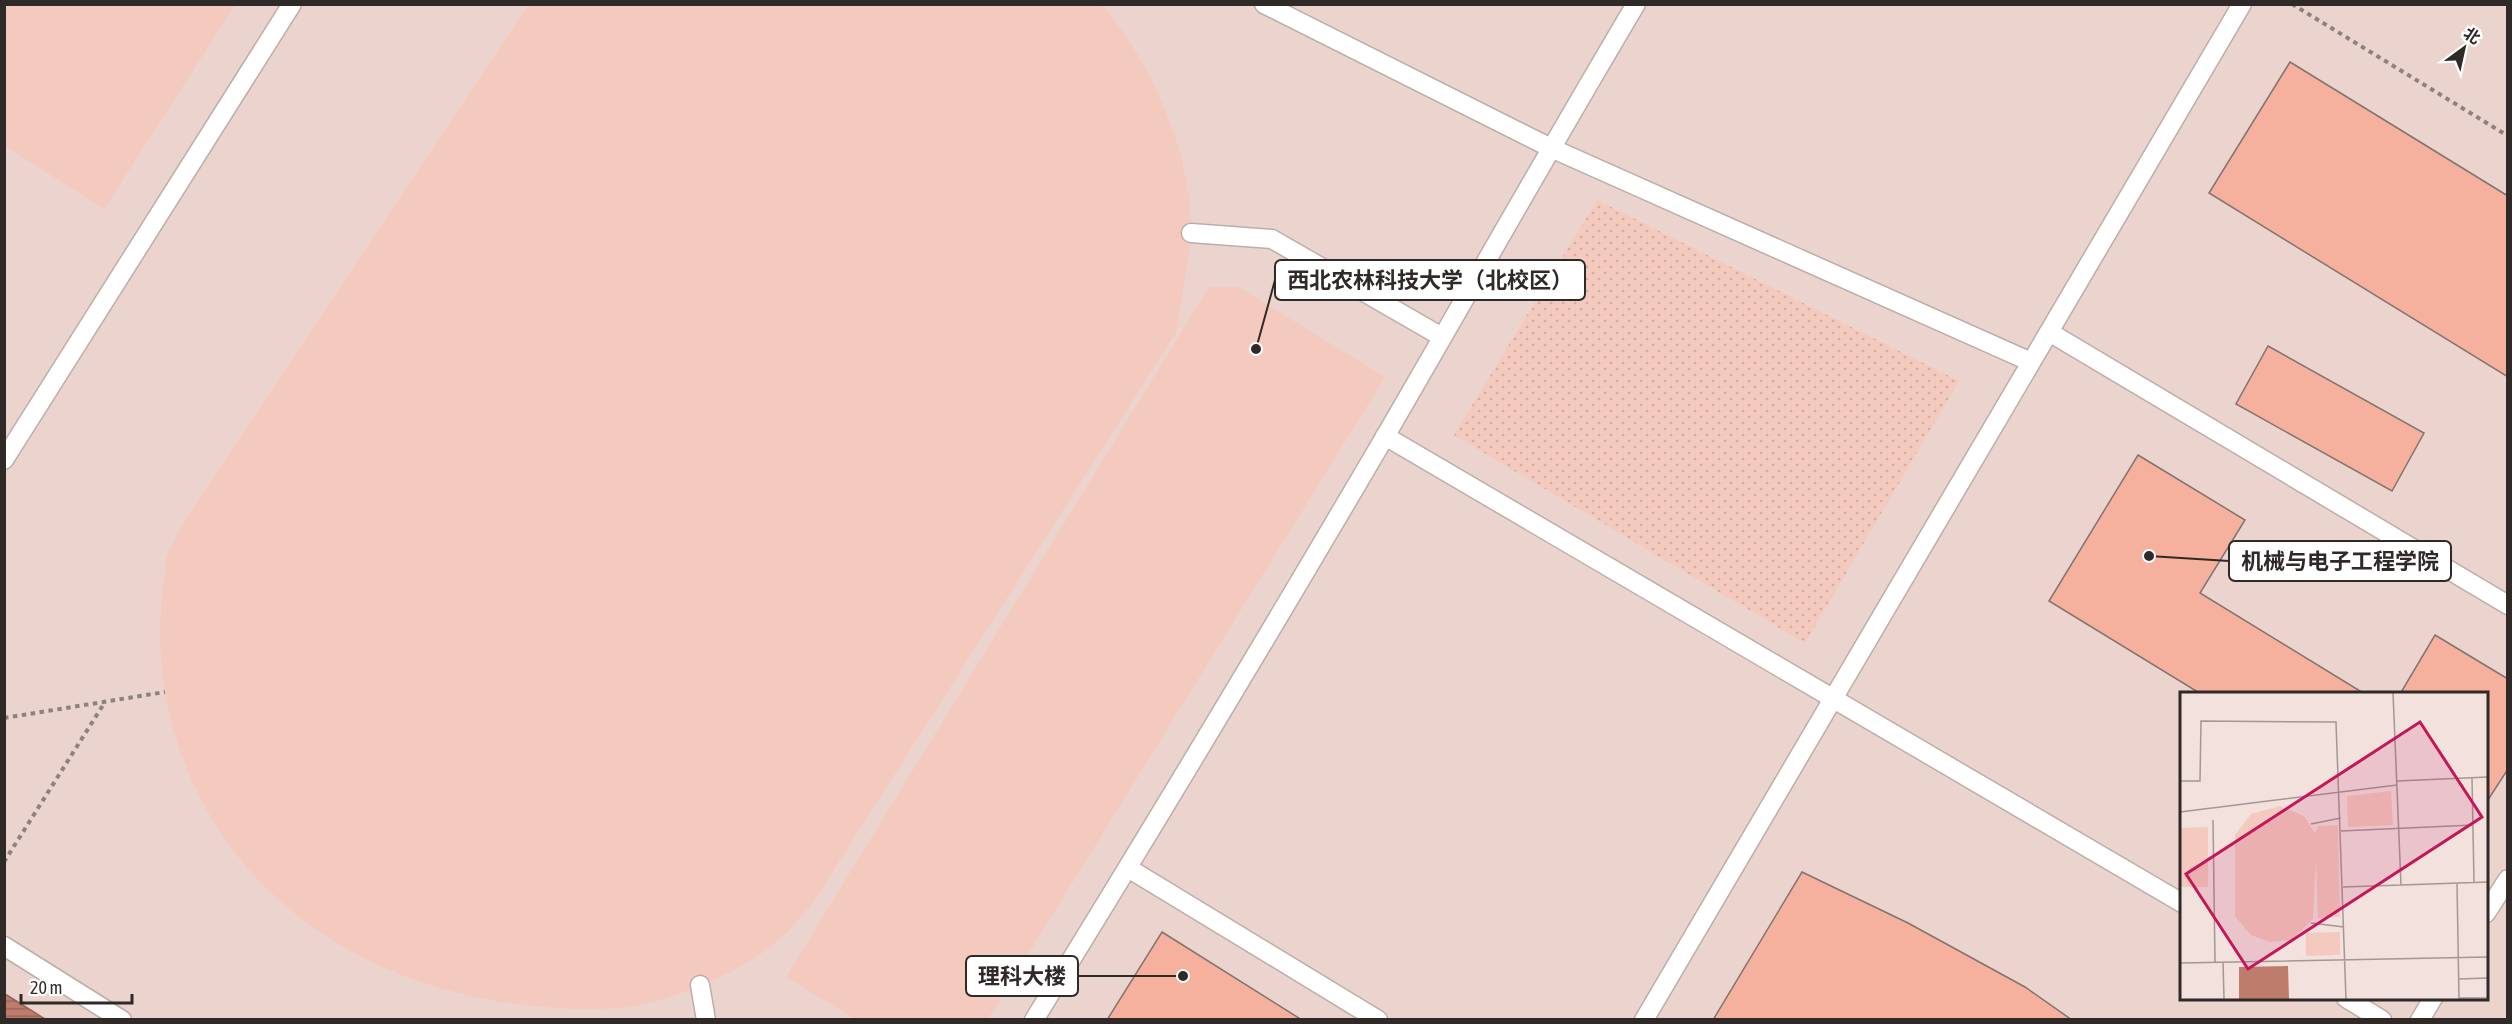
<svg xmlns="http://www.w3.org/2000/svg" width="2512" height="1024" font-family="'Asap Condensed','Noto Sans SC',sans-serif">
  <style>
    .built { fill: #ebd4cd; fill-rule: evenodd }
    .grass { fill: url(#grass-dots) }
    .pitch { fill: #f4c9be }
    .water { fill: url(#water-rules); stroke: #936457; stroke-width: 1.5 }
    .building { fill: #f5b09e; stroke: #82736f; stroke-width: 1.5 }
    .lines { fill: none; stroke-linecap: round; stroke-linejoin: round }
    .lane-casing { stroke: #bdada9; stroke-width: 21 }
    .path { stroke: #8d827f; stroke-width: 4; stroke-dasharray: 4.5 4.5; stroke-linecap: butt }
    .lane { stroke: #fff; stroke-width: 18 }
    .inset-road { fill: none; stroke: #a49794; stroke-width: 1.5 }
    .view { fill: #c2185b; fill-opacity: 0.15; stroke: #c2185b; stroke-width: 3 }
    .inset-edge { fill: none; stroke: #2f2927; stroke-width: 3 }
    .leader { fill: none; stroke: #2f2927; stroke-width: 2 }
    .callout-dot { fill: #2f2927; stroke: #fff; stroke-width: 2 }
    .callout { fill: #fff; stroke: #2f2927; stroke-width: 2 }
    .callout-label { font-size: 22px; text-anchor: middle; font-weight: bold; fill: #2f2927 }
  </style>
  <defs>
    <pattern id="grass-dots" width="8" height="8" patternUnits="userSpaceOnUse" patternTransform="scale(1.5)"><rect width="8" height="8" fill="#f4c9be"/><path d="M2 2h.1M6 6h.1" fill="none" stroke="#d2ada3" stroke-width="1.8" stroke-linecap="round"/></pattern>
    <pattern id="water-rules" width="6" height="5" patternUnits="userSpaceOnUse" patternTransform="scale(1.5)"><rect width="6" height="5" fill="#be7d6c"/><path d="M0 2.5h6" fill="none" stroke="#9b6659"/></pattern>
  </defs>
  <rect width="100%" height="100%" fill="#f2e1dd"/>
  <path class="built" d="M5,5H2507V1019L5,1020ZM2182,694H2486V998H2182Z"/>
  <path class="grass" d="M1597,200L1959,381L1805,643L1454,435Z"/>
  <g class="pitch">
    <path d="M4,5L5,4L235,5L104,209L5,146Z"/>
    <path d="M528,5H1102C1152,63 1192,154 1191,233C1191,243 1188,254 1187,265C1183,287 1180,310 1176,333L812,904C802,915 792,928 781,938C743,972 682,996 633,1007C420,1024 218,922 169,712C159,668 158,623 164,579C165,571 165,561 168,554C173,541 181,529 187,517Z"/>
    <path d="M1209,287H1238L1385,377L988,1019H855L786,977Z"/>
  </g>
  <path class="water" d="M5,994L45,1019H5Z"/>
  <g class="building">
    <path d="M2290,62L2508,196V377L2209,193Z"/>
    <path d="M2268,346L2424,433L2392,491L2236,404Z"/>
    <path d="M2138,455L2245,520L2200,593L2365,694H2201L2049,601Z"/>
    <path d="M2435,635L2508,679V769L2486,803V694H2400Z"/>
    <path d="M1802,872L1908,923L2025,987L2072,1020H1713Z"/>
    <path d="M1162,932L1302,1020H1107Z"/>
  </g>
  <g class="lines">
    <g class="lane-casing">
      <g id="lane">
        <path d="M1264,4L1551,148L2031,362"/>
        <path d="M1191,233L1272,239L1442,337"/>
        <path d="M2049,332L2508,605"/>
        <path d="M1385,436L2182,903"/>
        <path d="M4,460L292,4"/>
        <path d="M1128,868L1378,1020"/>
        <path d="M2486,913L2508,879"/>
        <path d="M4,946L122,1020"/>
        <path d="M700,985L706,1020"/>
        <path d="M2346,998L2382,1020"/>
        <path d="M1034,1020C1154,826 1271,631 1386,435C1469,292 1551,147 1636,4"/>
        <path d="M1644,1020L2242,4"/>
        <path d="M2420,1020L2433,998"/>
      </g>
    </g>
    <g class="path">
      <path d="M2292,4L2508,136"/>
      <path d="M4,718L165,692"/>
      <path d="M4,862L105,702"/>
    </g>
    <use href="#lane" class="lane"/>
  </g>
  <g transform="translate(2180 692)">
    <rect width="308" height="308" fill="#f2e1dd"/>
    <path d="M211,99L213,133L168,135L167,104Z" fill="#f4c9be"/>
    <path d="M100,114L124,124L135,141L138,134L158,133L160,225L138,226L136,167L133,227L111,248L90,250L71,243L55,224V143L71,122ZM28,135V195H0V136ZM160,240V263L126,264V241Z" fill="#f4c9be"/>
    <path d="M108,274L109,307H59V275Z" fill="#be7d6c"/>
    <path class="inset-road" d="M213,1L221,193M292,86L294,191M0,89H20L21,29L156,30L166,307M217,89L308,85M0,120L217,93M33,128L35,270M131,132L161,126M161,139L293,133M277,191L279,307M163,195L308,190M131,231L164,235M43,270L44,307M0,271L308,265M279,287L308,286M279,306H308"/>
    <path class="view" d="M240,30L302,125L68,277L6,182Z"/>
    <rect width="308" height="308" class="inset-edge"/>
  </g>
  <path class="leader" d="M1256 349L1275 280M2149 556L2229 561M1183 976L1078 976"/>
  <g class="callout-dot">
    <circle cx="1256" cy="349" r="6"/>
    <circle cx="2149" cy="556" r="6"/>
    <circle cx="1183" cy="976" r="6"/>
  </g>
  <g class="callout">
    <rect x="1275" y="260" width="310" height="40" rx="6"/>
    <rect x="2229" y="541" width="222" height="40" rx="6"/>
    <rect x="966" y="956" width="112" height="40" rx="6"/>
  </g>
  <g class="callout-label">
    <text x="1430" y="288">西北农林科技大学（北校区）</text>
    <text x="2340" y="569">机械与电子工程学院</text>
    <text x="1022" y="984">理科大楼</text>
  </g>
  <rect width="2512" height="1024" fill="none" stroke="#2f2927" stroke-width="12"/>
  <g transform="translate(2464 48) rotate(33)" stroke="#ffffff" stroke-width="4.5" paint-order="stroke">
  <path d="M0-4.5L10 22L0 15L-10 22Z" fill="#2f2927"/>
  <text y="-9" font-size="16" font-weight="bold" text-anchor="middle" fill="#2f2927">北</text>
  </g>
  <path d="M21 994v9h111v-9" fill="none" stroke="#2f2927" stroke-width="3"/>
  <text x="30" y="994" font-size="18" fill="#2f2927" stroke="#ffffff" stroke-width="4.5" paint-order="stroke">20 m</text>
</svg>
